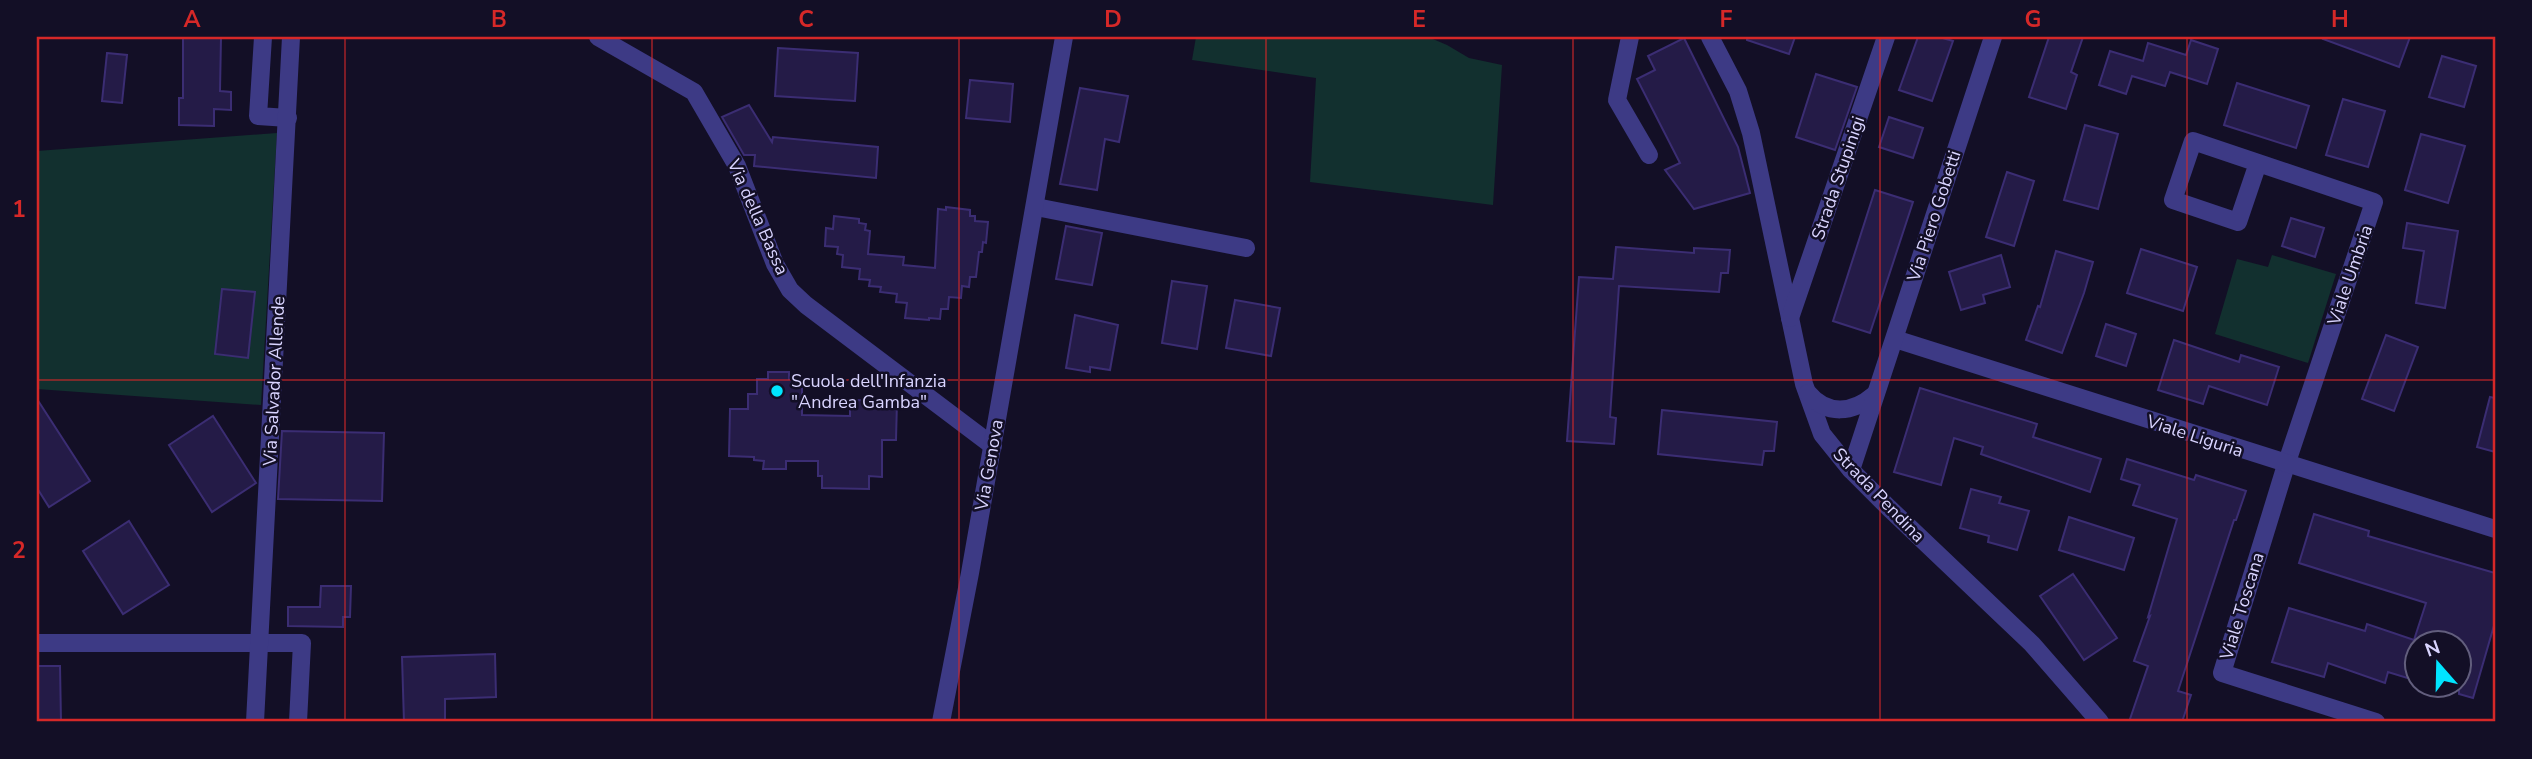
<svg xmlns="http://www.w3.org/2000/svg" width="2532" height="759" font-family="'Nunito Sans',sans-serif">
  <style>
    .green { fill: #12302f }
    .building { fill: #241b47; stroke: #3b2d73; stroke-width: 2 }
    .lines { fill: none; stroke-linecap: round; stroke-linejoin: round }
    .street { stroke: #3d3a85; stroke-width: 18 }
    .grid { fill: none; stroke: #d62828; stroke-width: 2; stroke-opacity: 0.55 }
    .poi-dot { fill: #00e5ff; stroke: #130f26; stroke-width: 2.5 }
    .labels { text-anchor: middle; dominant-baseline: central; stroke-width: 5; stroke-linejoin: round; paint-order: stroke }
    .street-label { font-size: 18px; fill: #d9d4ff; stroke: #130f26 }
    .poi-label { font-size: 18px; fill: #d9d4ff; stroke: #130f26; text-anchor: start }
    .neatline { fill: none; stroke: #d62828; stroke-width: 2.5 }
    .grid-label { font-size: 23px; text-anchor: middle; font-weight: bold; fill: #d62828 }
  </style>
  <rect width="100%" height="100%" fill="#130f26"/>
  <g class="green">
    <path d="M1196,37H1428L1447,45L1469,58L1502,65L1493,205L1310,182L1316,78L1192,60Z"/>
    <path d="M277,133L261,405L37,389V151Z"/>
    <path d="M2272,255L2336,274L2308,363L2215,334L2237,259L2268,267Z"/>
  </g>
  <g class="building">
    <path d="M183,37H221L220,91L231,92V110L214,109V126L179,125V98H183Z"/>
    <path d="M1747,37H1795L1789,54L1747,40Z"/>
    <path d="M1918,37H1939L1953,41L1932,101L1899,90Z"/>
    <path d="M2049,37H2083L2071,72L2077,75L2066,109L2029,97Z"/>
    <path d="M2324,37H2410L2399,67L2323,39Z"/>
    <path d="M1684,38L1738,147L1750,193L1694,209L1665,170L1680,163L1637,79L1655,70L1648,56Z"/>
    <path d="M2191,40L2218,49L2207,84L2170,72L2165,86L2132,76L2126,94L2099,85L2110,51L2143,61L2148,43L2186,55Z"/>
    <path d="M778,48L858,53L855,101L775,96Z"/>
    <path d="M107,53L127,55L122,103L102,101Z"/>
    <path d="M2442,56L2476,66L2464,107L2429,97Z"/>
    <path d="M1816,74L1857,87L1835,150L1796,137Z"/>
    <path d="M970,80L1013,84L1010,122L966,118Z"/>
    <path d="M2237,83L2309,106L2296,148L2224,125Z"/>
    <path d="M1080,88L1128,96L1119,142L1105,139L1097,190L1060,184Z"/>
    <path d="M2343,99L2385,111L2368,167L2326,155Z"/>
    <path d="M749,105L772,142L773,137L878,147L876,178L754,166L755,155H744L722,117Z"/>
    <path d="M1889,117L1923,128L1913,158L1879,147Z"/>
    <path d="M2085,125L2118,134L2098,209L2064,200Z"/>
    <path d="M2421,134L2465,146L2448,203L2405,190Z"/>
    <path d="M2007,172L2034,181L2014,246L1986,237Z"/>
    <path d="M1875,190L1913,202L1870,333L1833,321Z"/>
    <path d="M946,207L970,210V216H975V221L988,222L986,243L983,242L982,252H979L976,277H970L969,287L962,286L961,298L949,297L948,309H941L940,319L929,318V320L905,318L907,303L896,302L897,294L880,292L881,287L869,286L870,280L859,279L860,269L842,267L843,255L837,254L838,247L825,246L826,228L833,229L834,216L859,219V223L866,224L865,230L870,231L868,254L904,257L903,265L935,268L938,209L946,210Z"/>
    <path d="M2291,218L2324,228L2315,257L2282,246Z"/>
    <path d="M2407,223L2458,231L2445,308L2416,303L2424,251L2403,248Z"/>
    <path d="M1066,226L1102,233L1092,285L1056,279Z"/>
    <path d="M1616,247L1694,253V248L1730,250L1728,273H1721L1719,292L1619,286L1610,417L1616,418L1614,444L1567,441L1579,277L1613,279Z"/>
    <path d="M2141,249L2197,267L2183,311L2127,293Z"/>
    <path d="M2056,251L2093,262L2084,293L2062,353L2026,340L2038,306L2040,307Z"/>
    <path d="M2001,255L2010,287L1983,295L1985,303L1961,310L1949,272Z"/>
    <path d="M1172,281L1207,286L1197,349L1162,343Z"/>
    <path d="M222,289L255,292L248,358L215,354Z"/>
    <path d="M1235,300L1280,308L1271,356L1226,348Z"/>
    <path d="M1075,315L1118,325L1110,370L1090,367V372L1066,368Z"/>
    <path d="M2106,324L2136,334L2126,366L2096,356Z"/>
    <path d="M2386,335L2418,347L2394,411L2362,399Z"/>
    <path d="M2174,340L2239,362L2241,355L2279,367L2267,405L2209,386L2203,404L2158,390Z"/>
    <path d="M768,372H789V379H802V415L850,416V400L897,401L896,440H882V477L869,476V489L822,488V476H818V461H786V469H763L764,461L754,460V457L729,456L730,409H748V394H757V379H768Z"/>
    <path d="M1920,388L2037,424L2033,437L2101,459L2090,492L1981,454L1983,447L1954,438L1941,485L1894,472Z"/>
    <path d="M2490,397L2495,398V452L2477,447Z"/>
    <path d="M37,399L90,481L49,507L37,488Z"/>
    <path d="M1662,410L1777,422L1774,451H1764L1762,465L1658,454Z"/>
    <path d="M213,416L256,483L212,512L169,445Z"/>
    <path d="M282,431L384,433L382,501L278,499Z"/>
    <path d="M2127,459L2194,480L2196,475L2246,491L2236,520H2234L2178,691L2191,695L2182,722H2129L2148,666L2134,661L2150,616L2148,617L2177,519L2133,505L2140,485L2121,479Z"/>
    <path d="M1971,489L2001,497L1999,503L2029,511L2017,550L1988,542L1989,536L1960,528Z"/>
    <path d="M2314,514L2369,531L2368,536L2495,573V622L2473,698L2459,694V643H2417V681L2388,672L2385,683L2328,663L2324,677L2272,662L2289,608L2365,631L2367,624L2414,640L2426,603L2299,563Z"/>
    <path d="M2069,517L2134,538L2124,570L2059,550Z"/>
    <path d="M129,521L169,585L123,614L83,551Z"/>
    <path d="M2073,574L2117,638L2084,660L2040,596Z"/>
    <path d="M321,586H351L350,617H343V627L288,626V607H320Z"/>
    <path d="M495,654L496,697L445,699V722H404L402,657Z"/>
    <path d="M37,666H60L61,722H38L37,720Z"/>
  </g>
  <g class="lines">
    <g class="street">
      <path d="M263,37L258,116L288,118"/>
      <path d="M598,37L694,92L737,166L775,264L790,290L806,305L993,446"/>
      <path d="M1630,37L1617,100L1649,155"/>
      <path d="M1710,37L1738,91L1751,133L1804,384L1822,434L1851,470L1889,508L2032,644L2100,722"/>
      <path d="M2258,163L2238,222L2173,200L2193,141L2374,202L2286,465L2222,673L2376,722"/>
      <path d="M1036,207L1246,248"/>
      <path d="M1790,318L1886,37"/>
      <path d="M1895,339L2495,529"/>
      <path d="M1808,393C1827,416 1853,413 1874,395"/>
      <path d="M1851,470L1993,37"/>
      <path d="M37,643H302L298,722"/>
      <path d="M255,722L291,37"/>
      <path d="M941,722L970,573L1064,37"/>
    </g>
  </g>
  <path class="grid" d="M345,37V722M652,37V722M959,37V722M1266,37V722M1573,37V722M1880,37V722M2187,37V722M37,380H2495"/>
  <circle class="poi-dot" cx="777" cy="391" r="7"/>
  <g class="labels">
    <g class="street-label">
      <text transform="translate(1838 178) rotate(-71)">Strada Stupinigi</text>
      <text transform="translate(1934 216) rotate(-72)">Via Piero Gobetti</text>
      <text transform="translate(758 217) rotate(66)">Via della Bassa</text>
      <text transform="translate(2350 275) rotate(-71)">Viale Umbria</text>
      <text transform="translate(274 381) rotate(-87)">Via Salvador Allende</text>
      <text transform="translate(2195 436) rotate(18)">Viale Liguria</text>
      <text transform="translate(989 465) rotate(-80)">Via Genova</text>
      <text transform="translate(1879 495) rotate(46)">Strada Pendina</text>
      <text transform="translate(2242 606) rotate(-73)">Viale Toscana</text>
    </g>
    <g class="poi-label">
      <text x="791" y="381">Scuola dell'Infanzia<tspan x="791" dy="21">"Andrea Gamba"</tspan></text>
    </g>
  </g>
  <rect width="2532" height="759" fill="none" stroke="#130f26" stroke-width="77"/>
  <g transform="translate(2438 664) rotate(340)"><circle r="33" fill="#130f26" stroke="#625e7d" stroke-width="2"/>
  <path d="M0-5L12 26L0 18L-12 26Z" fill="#00e5ff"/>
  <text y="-10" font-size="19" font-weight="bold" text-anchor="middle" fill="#d9d4ff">N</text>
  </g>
  <rect x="38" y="38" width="2456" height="682" class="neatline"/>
  <g class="grid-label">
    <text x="192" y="27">A</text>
    <text x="499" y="27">B</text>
    <text x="806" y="27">C</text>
    <text x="1113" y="27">D</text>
    <text x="1419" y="27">E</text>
    <text x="1726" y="27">F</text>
    <text x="2033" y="27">G</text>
    <text x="2340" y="27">H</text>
    <text x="19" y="217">1</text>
    <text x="19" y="558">2</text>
  </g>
</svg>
